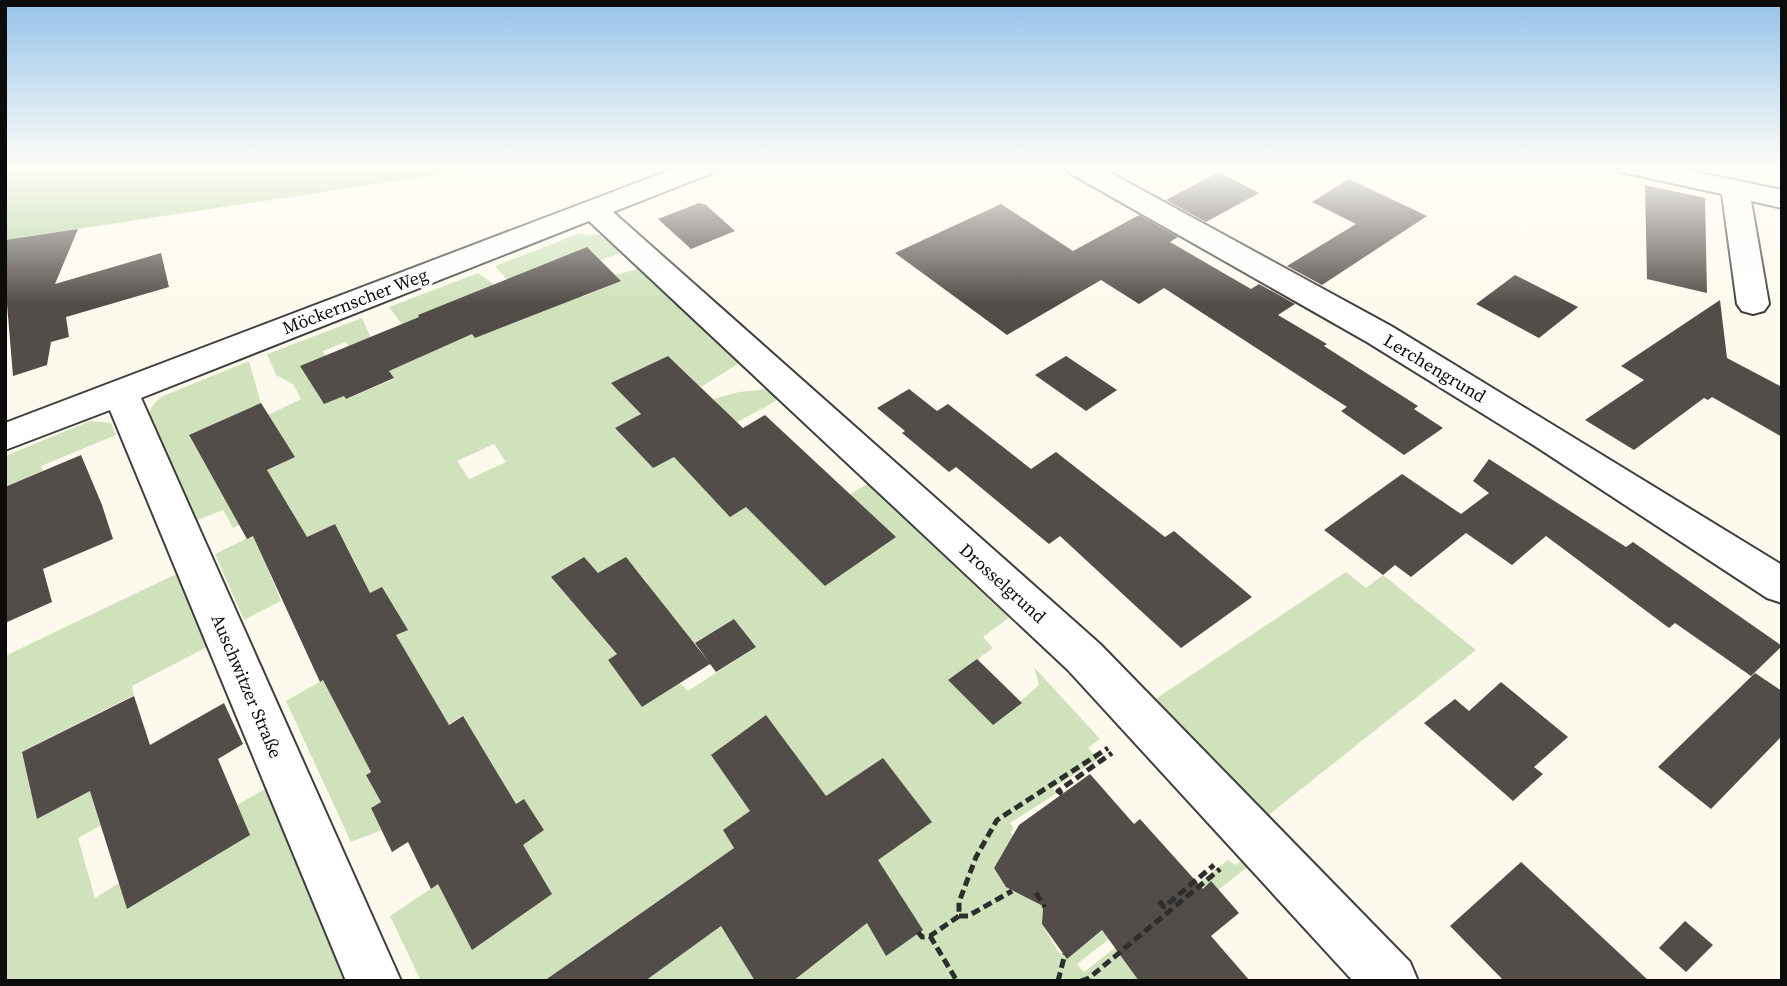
<svg xmlns="http://www.w3.org/2000/svg" width="1787" height="986" font-family="'Source Serif 4',serif">
  <style>
    .green { fill: #cfe2bb; fill-rule: evenodd }
    .forest { fill: #b4d19c }
    .building { fill: #534d49 }
    .lines { fill: none; stroke-linecap: round; stroke-linejoin: round }
    .street-casing { stroke: #3f3f3f; stroke-width: 4 }
    .path { stroke: #2e2e2e; stroke-width: 5; stroke-dasharray: 9 4.5; stroke-linecap: butt }
    .street { fill: #fff; fill-rule: evenodd }
    .labels { text-anchor: middle; dominant-baseline: central; stroke-width: 7; stroke-linejoin: round; paint-order: stroke }
    .street-label { font-size: 18px; fill: #0c0c0c; stroke: #fff }
  </style>
  <rect width="100%" height="100%" fill="#fdfaed"/>
  <g class="green">
    <path d="M578,234L601,235L620,253L601,260L587,247L522,273L574,289L582,297L620,281L615,275L638,269L739,363L701,387L668,356L612,383L641,414L615,428L653,468L717,404L713,399L739,392L768,389L779,399L734,424L730,516L764,496L849,495L872,481L1014,614L983,637L993,648L950,679L993,725L1039,685L1034,667L1100,739L1088,748L1098,759L1053,788L1057,793L1010,823L1014,829L1010,832L1017,840L1002,854L994,867C1015,900 1018,889 1049,904L1042,909V924L1059,953L1070,956L1102,930L1109,939L1077,964L1084,972L1228,860L1235,865L1244,859L1250,865L1179,921L1162,981H793L778,791L724,831L734,848L572,961L570,981H421L390,916L438,884L523,845L544,830L524,799L510,807L502,780L462,716L367,774L381,802L371,808L382,830L351,842L286,701L323,680L420,676L396,635L407,630L354,601L359,570L335,524L263,557L281,601L244,620L215,554L294,515L286,502L233,528L223,510L198,520L149,420C150,407 153,403 163,396L249,361L261,403L189,436L221,492L295,457L268,415L301,399L293,384L276,375L267,354L362,318L371,338L349,347L346,342L323,351L325,356L301,366L321,400L326,398L329,402L344,396L347,399L394,379L389,371L425,355L389,307L478,273L495,285L418,315L437,343L536,313L495,266ZM494,444L506,462L469,479L457,461ZM583,557L598,573L626,558L648,583L589,620L552,577ZM734,619L756,647L688,691L680,683L642,707L608,660L645,637L694,643ZM768,718L792,750L746,782L712,755Z"/>
    <path d="M90,421L111,423L116,435L41,466L43,471L5,487V456Z"/>
    <path d="M1346,572L1366,588L1383,575L1476,650L1265,818L1154,700Z"/>
    <path d="M176,574L207,647L132,686L134,695L22,752L37,819L149,760L161,792L78,838L95,898L119,883L128,908L249,835L237,805L270,786L354,981H5V656Z"/>
    <path d="M721,926L755,981H645Z"/>
  </g>
  <path class="forest" d="M5,166H495L5,240Z"/>
  <g class="building">
    <path d="M1219,172L1259,193L1206,222L1166,200Z"/>
    <path d="M1349,179L1427,216L1322,285L1287,266L1356,224L1312,202Z"/>
    <path d="M1645,185L1705,198L1707,293L1647,279Z"/>
    <path d="M699,203L706,205L735,231L691,249L658,219Z"/>
    <path d="M1001,204L1073,251L1139,215L1178,237L1170,242L1251,289L1259,284L1295,304L1278,315L1327,344L1324,346L1418,406L1414,409L1443,428L1404,455L1341,411L1347,407L1164,288L1139,304L1101,280L1007,335L895,253Z"/>
    <path d="M78,229L55,284L161,253L169,287L66,317L69,337L51,342L47,365L13,376L5,280V240Z"/>
    <path d="M587,247L621,281L475,338L472,334L389,371L394,378L346,399L344,396L324,404L300,366L419,317L418,315Z"/>
    <path d="M1515,275L1578,307L1539,338L1476,304Z"/>
    <path d="M1720,300L1727,358L1782,387V437L1712,397L1708,400L1704,398L1634,450L1585,420L1644,380L1621,366Z"/>
    <path d="M668,356L743,428L765,415L896,537L825,586L746,507L730,517L674,457L653,468L615,428L641,414L611,383Z"/>
    <path d="M1066,356L1117,390L1086,411L1035,375Z"/>
    <path d="M909,389L937,411L948,404L1031,469L1056,452L1165,537L1174,531L1252,597L1181,648L1060,536L1049,544L956,467L949,472L902,433L905,431L877,408Z"/>
    <path d="M261,403L295,457L267,470L307,537L335,524L370,593L382,587L408,630L396,635L449,725L463,716L516,804L524,799L544,830L523,845L552,894L472,950L438,884L431,889L408,842L392,852L371,808L381,802L366,775L371,772L323,680L320,682L253,536L247,539L189,435Z"/>
    <path d="M81,455L102,505L113,539L43,569L52,602L5,623V487Z"/>
    <path d="M1489,459L1626,547L1633,542L1782,646L1751,676L1675,623L1669,628L1546,536L1512,565L1466,533L1411,577L1395,565L1383,575L1324,530L1402,474L1461,514L1489,493L1473,481Z"/>
    <path d="M584,557L598,573L626,557L709,662L695,643L734,619L756,647L716,672L710,664L642,707L608,660L617,654L551,577Z"/>
    <path d="M977,659L1022,703L993,725L948,680Z"/>
    <path d="M1755,673L1782,691V736L1711,809L1658,767Z"/>
    <path d="M1501,682L1568,737L1534,767L1543,774L1513,801L1424,723L1455,699L1469,711Z"/>
    <path d="M134,696L150,745L224,703L243,744L218,759L250,835L127,909L90,791L37,819L22,752Z"/>
    <path d="M766,715L826,796L883,758L932,822L878,860L923,930L886,956L867,923L793,981H755L721,926L645,981H544L734,848L723,830L750,811L711,755Z"/>
    <path d="M1090,774L1134,824L1140,819L1203,889L1211,881L1239,913L1211,936L1250,981H1139L1102,930L1067,959L1042,924L1043,906L1006,887L994,868L1019,825Z"/>
    <path d="M1521,862L1574,911L1649,981H1504L1450,926Z"/>
    <path d="M1685,921L1713,945L1686,972L1659,948Z"/>
  </g>
  <g class="lines">
    <g class="street-casing">
      <g id="street">
        <path d="M681,166H719L715,172L613,212L1100,644L1410,962L1418,981H1353L1068,670L589,221L141,398L401,981H346L110,410L5,450V423Z"/>
        <path d="M1064,166H1098L1391,326L1782,565V603L1767,598L1535,446L1367,342L1068,172Z"/>
        <path d="M1618,166H1667L1782,190V208L1751,201L1769,304L1764,311L1753,314L1742,311L1737,304L1722,194L1621,172Z"/>
      </g>
    </g>
    <g class="path">
      <path d="M1062,794L1058,791L1112,753"/>
      <path d="M1036,893L1045,907"/>
      <path d="M1159,901L1164,907L1214,865"/>
      <path d="M959,916H968L1012,891"/>
      <path d="M918,932L922,937L930,936L959,916V902L976,857L997,820L1108,748"/>
      <path d="M930,936L957,981"/>
      <path d="M1058,981L1065,954"/>
      <path d="M1081,981L1089,978L1220,869"/>
    </g>
    <use href="#street" class="street"/>
  </g>
  <linearGradient id="sky" x2="0" y2="1"><stop stop-color="#95c3ea"/><stop offset="0.55" stop-color="#fefdf7"/><stop offset="1" stop-color="#fefdf7" stop-opacity="0"/></linearGradient>
  <rect width="1787" height="304" fill="url(#sky)"/>
  <g class="labels">
    <g class="street-label">
      <text transform="translate(355 301) rotate(-21)">Möckernscher Weg</text>
      <text transform="translate(1435 368) rotate(31)">Lerchengrund</text>
      <text transform="translate(1003 583) rotate(42)">Drosselgrund</text>
      <text transform="translate(247 686) rotate(67)">Auschwitzer Straße</text>
    </g>
  </g>
  <rect width="1787" height="986" fill="none" stroke="#0c0c0c" stroke-width="14"/>
</svg>
